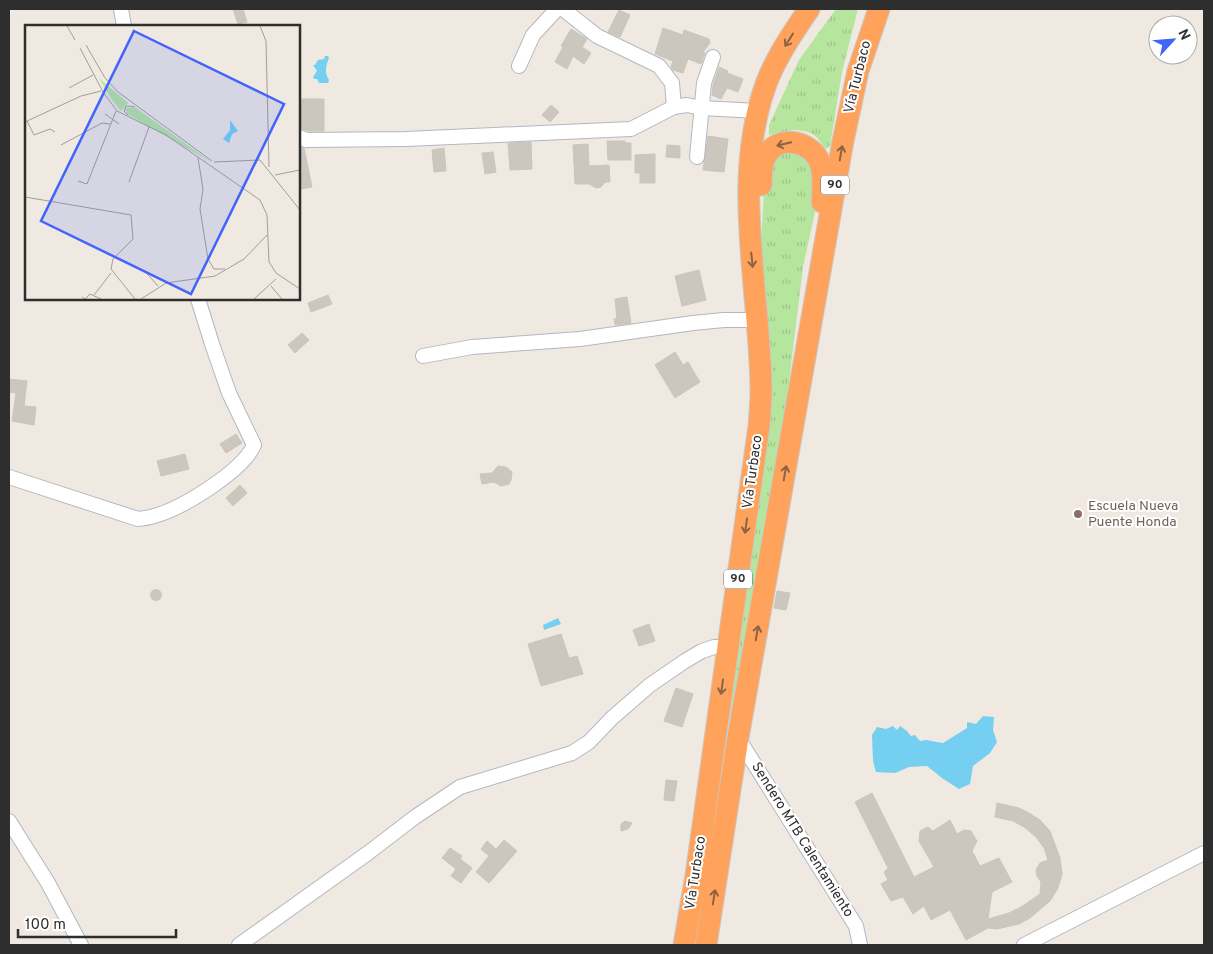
<svg xmlns="http://www.w3.org/2000/svg" width="1213" height="954" font-family="Overpass,sans-serif">
  <style>
    .grass { fill: url(#grass-tufts) }
    .water { fill: #75cff0 }
    .building { fill: #cbc7bf; stroke: #cbc5ba }
    .lines { fill: none; stroke-linecap: round; stroke-linejoin: round }
    .minor-casing { stroke: #b4b7c1; stroke-width: 16 }
    .highway-casing { stroke: #c9c9c9; stroke-width: 23 }
    .minor { stroke: #fff; stroke-width: 14 }
    .highway { stroke: #ffa35c; stroke-width: 21 }
    .oneway { stroke: #8c6343 }
    .education-dot { fill: #8d6e63; stroke: #fff; stroke-width: 2 }
    .labels { text-anchor: middle; dominant-baseline: central; stroke-width: 4; stroke-linejoin: round; paint-order: stroke }
    .shield { fill: #fff; stroke: #6d6d6d; stroke-width: 1 }
    .shield-label { font-size: 12px; font-weight: bold; fill: #2e2e2e }
    .street-label { font-size: 14px; fill: #2e2e2e; stroke: #fff }
    .education-label { font-size: 14px; fill: #785e54; stroke: #fff; text-anchor: start }
    .inset-road { fill: none; stroke: #a29e99; stroke-width: 1 }
    .view { fill: #4264fb; fill-opacity: 0.15; stroke: #4264fb; stroke-width: 2.5 }
    .inset-edge { fill: none; stroke: #2e2e2e; stroke-width: 2.5 }
  </style>
  <defs>
    <pattern id="grass-tufts" width="24" height="20" patternUnits="userSpaceOnUse" patternTransform="scale(1.25)"><rect width="24" height="20" fill="#b6e59e"/><path d="M3 7l-1-3M5 7V3M7 7l1-3M15 17l-1-3M17 17v-4M19 17l1-3" fill="none" stroke="#9dc588"/></pattern>
  </defs>
  <rect width="100%" height="100%" fill="#efe9e1"/>
  <g class="grass">
    <path d="M836,9H858L842,72L830,146L826,149C822,145 819,139 815,136C802,126 783,131 769,135V125L799,60Z"/>
    <path d="M792,148L814,163L817,203L803,267L783,431L734,726L726,715L769,400L771,362L761,242L765,174L769,160Z"/>
  </g>
  <g class="water">
    <path d="M325,56H328L329,58C326,65 324,73 329,80L328,83H319L317,79H314L313,77L317,71L313,65H315L318,60L324,59Z"/>
    <path d="M558,618L561,624L544,630L543,625Z"/>
    <path d="M983,716L994,717L993,730L997,742L990,753L973,766L970,784L959,789L942,778L927,766L909,767L895,773L876,772L873,761L872,735L877,727L886,729L893,726L897,730L900,726L907,731L911,736L915,735L920,741L926,740L943,743L967,728V722L976,724Z"/>
  </g>
  <g class="building">
    <path d="M233,9H243L247,22L238,24Z"/>
    <path d="M619,10L630,15L620,37L608,32Z"/>
    <path d="M663,28L683,35L684,30L709,39L710,43L703,52L705,53L701,64L688,59L683,73L673,70L671,67L673,61L655,54Z"/>
    <path d="M571,29L587,39L582,47L591,53L584,64L573,56L567,69L555,62L563,47L561,46Z"/>
    <path d="M719,67L728,71L727,73L743,79L738,92L727,88L721,99L712,95L713,85Z"/>
    <path d="M301,99H324V131H308L301,129Z"/>
    <path d="M551,105L559,112L550,122L542,115Z"/>
    <path d="M708,136L728,139L724,172L703,170Z"/>
    <path d="M607,141H625V143H631V160H608Z"/>
    <path d="M531,142L532,169L510,170L508,143Z"/>
    <path d="M588,144L589,166L609,165L610,182H605L601,187L596,188L589,184H575L573,145Z"/>
    <path d="M667,145L680,146V158L666,157Z"/>
    <path d="M299,146L304,148L312,187L301,189L299,175Z"/>
    <path d="M444,148L446,171L434,172L432,150Z"/>
    <path d="M493,152L496,172L485,174L482,153Z"/>
    <path d="M655,154V183H640V173H635V155Z"/>
    <path d="M699,270L706,300L682,306L675,276Z"/>
    <path d="M328,295L332,304L311,312L308,303Z"/>
    <path d="M627,297L631,323L615,325L614,319H617L615,299Z"/>
    <path d="M302,333L309,340L295,353L288,345Z"/>
    <path d="M675,352L683,365L688,362L700,382L675,398L655,365Z"/>
    <path d="M9,379L27,381L24,406L36,407L34,425L12,421L16,393L9,392Z"/>
    <path d="M236,434L242,443L226,453L220,444Z"/>
    <path d="M185,454L189,469L161,476L157,461Z"/>
    <path d="M498,466L506,467L512,472L511,480L509,484L501,486L494,482L482,484L480,474L492,473Z"/>
    <path d="M240,485L247,493L233,506L226,498Z"/>
    <circle cx="156" cy="595" r="5.5"/>
    <path d="M777,591L790,593L786,610L774,608Z"/>
    <path d="M649,624L655,641L639,646L633,630Z"/>
    <path d="M561,634L569,658L577,656L583,674L541,686L528,644Z"/>
    <path d="M676,688L693,694L682,727L664,721Z"/>
    <path d="M666,780L677,781L674,801L664,800Z"/>
    <path d="M872,793L914,877L934,867L919,841L920,831L928,827L933,831L950,820L957,834L964,830L971,831L977,841L972,851L980,866L999,858L1012,882L992,892L988,919L1009,913L1021,907L1040,894L1041,882L1037,876L1036,870L1040,863L1048,860L1044,848L1036,837L1024,827L1013,821L995,817L997,803L1019,808L1029,813L1040,820L1050,831L1060,858L1062,874L1058,888L1050,901L1030,918L1019,924L997,929L988,928L966,940L950,910L931,920L924,906L913,914L903,897L891,901L881,884L888,880L884,872L888,868L855,802Z"/>
    <path d="M625,821L632,823L628,829L621,831V824Z"/>
    <path d="M504,840L517,851L489,883L476,872L489,856L481,849L487,841L496,849Z"/>
    <path d="M450,848L462,856L460,859L472,868L461,883L451,876L456,869L442,858Z"/>
  </g>
  <g class="lines">
    <g class="minor-casing">
      <g id="minor">
        <path d="M121,9L124,26"/>
        <path d="M563,9L597,36L659,66L672,83L674,107"/>
        <path d="M519,66L533,35L557,9"/>
        <path d="M299,137L306,140L406,139L631,129L674,107L687,105L701,108L758,111"/>
        <path d="M697,157L704,83L713,57"/>
        <path d="M423,356L472,347L580,339L693,323L724,320H757"/>
        <path d="M9,477L138,519C143,518 149,518 154,516C181,509 243,471 254,445L229,393L212,344L198,299"/>
        <path d="M738,738L856,926L860,945"/>
        <path d="M9,821L48,883L81,945"/>
        <path d="M239,945L368,853L415,817L460,787L572,753L589,742L612,718L650,685L685,661L702,651L714,647H728"/>
        <path d="M1024,945L1204,853"/>
      </g>
    </g>
    <g class="highway-casing">
      <g id="highway">
        <path d="M761,185C762,176 761,165 765,158C776,133 812,140 820,163C824,174 823,190 822,202"/>
        <path d="M684,945L696,875L759,426C760,414 761,401 761,389C760,290 731,180 766,84C776,57 793,33 809,9"/>
        <path d="M706,945L738,738L843,141L858,71L879,9"/>
      </g>
    </g>
    <use href="#minor" class="minor"/>
    <use href="#highway" class="highway"/>
  </g>
  <defs><path id="oneway-shaft" d="M-6 0H5M1.5-3L5.5 0L1.5 3" fill="none" stroke-width="1.6" stroke-linecap="round" stroke-linejoin="round" transform="scale(1.25)"/></defs>
  <g class="oneway">
    <use href="#oneway-shaft" transform="translate(789 40) rotate(122)"/>
    <use href="#oneway-shaft" transform="translate(784 144) rotate(166)"/>
    <use href="#oneway-shaft" transform="translate(841 153) rotate(-80)"/>
    <use href="#oneway-shaft" transform="translate(752 260) rotate(84)"/>
    <use href="#oneway-shaft" transform="translate(785 473) rotate(-80)"/>
    <use href="#oneway-shaft" transform="translate(746 526) rotate(98)"/>
    <use href="#oneway-shaft" transform="translate(757 633) rotate(-80)"/>
    <use href="#oneway-shaft" transform="translate(722 687) rotate(98)"/>
    <use href="#oneway-shaft" transform="translate(714 897) rotate(-81)"/>
  </g>
  <circle class="education-dot" cx="1078" cy="514" r="5"/>
  <g class="labels">
    <g class="shield">
      <rect x="821" y="175.5" width="28" height="19" rx="4"/>
      <rect x="724" y="569.5" width="28" height="19" rx="4"/>
    </g>
    <g class="shield-label">
      <text x="835" y="185">90</text>
      <text x="738" y="579">90</text>
    </g>
    <g class="street-label">
      <text transform="translate(858 77) rotate(-76)">Vía Turbaco</text>
      <text transform="translate(753 472) rotate(-82)">Vía Turbaco</text>
      <text transform="translate(802 840) rotate(58)">Sendero MTB Calentamiento</text>
      <text transform="translate(696 873) rotate(-81)">Vía Turbaco</text>
    </g>
    <g class="education-label">
      <text x="1088" y="506">Escuela Nueva<tspan x="1088" dy="16">Puente Honda</tspan></text>
    </g>
  </g>
  <g transform="translate(25 25)">
    <rect width="275" height="275" fill="#efe9e1"/>
    <path d="M74,53L103,78L96,86L87,75ZM100,83H111L186,137L102,89Z" fill="#b6e59e"/>
    <path d="M205,95L213,106L207,109L204,118L198,114L205,105Z" fill="#75cff0"/>
    <path class="inset-road" d="M42,1L50,15M235,1L241,16L244,142M61,20L80,53L93,67L187,136M55,23L78,67L92,86L141,110L235,175L242,190L244,237L251,248L275,264M44,63L68,50M80,89L94,99M103,90L99,86L101,81L110,82M2,96L9,110L25,104L30,107M0,97L56,71L76,66M36,120L77,98L85,99M173,133L178,164L175,184L183,234L189,244H200M189,137L235,135L275,185M250,150L275,145M53,156L62,159L91,86M104,157L124,102M0,172L106,190L108,214L88,234L86,244L110,274M119,245L133,261M246,261L257,274M69,270L86,248M57,272L60,274L65,269L76,274M116,274L141,258L190,251L219,234L242,210M229,274L251,254"/>
    <path class="view" d="M109,6L259,79L166,269L16,196Z"/>
    <rect width="275" height="275" class="inset-edge"/>
  </g>
  <rect width="1213" height="954" fill="none" stroke="#2e2e2e" stroke-width="20"/>
  <g transform="translate(1173 40) rotate(64)"><circle r="24" fill="#ffffff" stroke="#ababab"/>
  <path d="M0-4L9 19L0 12L-9 19Z" fill="#4264fb"/>
  <text y="-8" font-size="14" font-weight="bold" text-anchor="middle" fill="#2e2e2e">N</text>
  </g>
  <path d="M18 929v8h158v-8" fill="none" stroke="#2e2e2e" stroke-width="2.5"/>
  <text x="25" y="929" font-size="15" fill="#2e2e2e" stroke="#ffffff" stroke-width="4" paint-order="stroke">100 m</text>
</svg>
